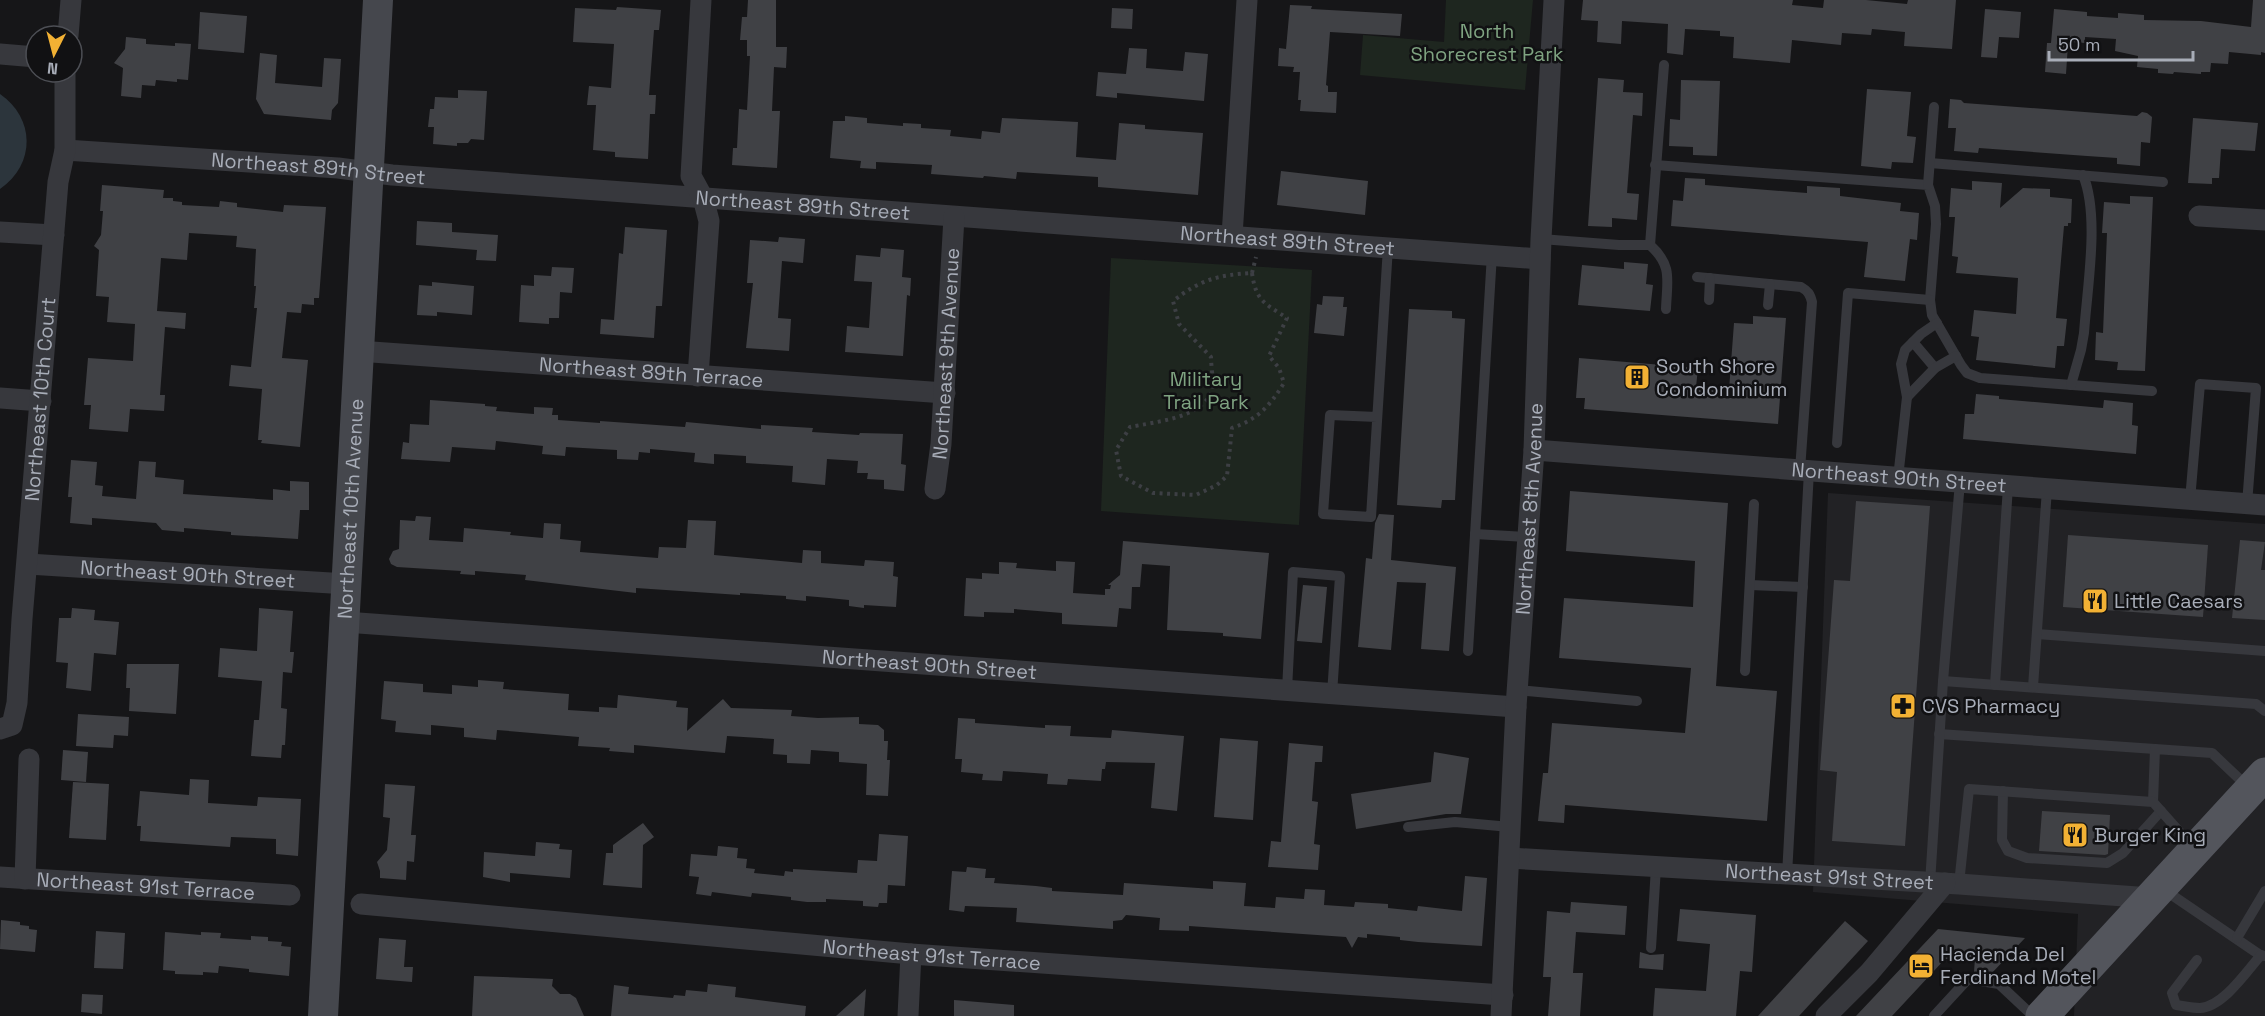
<svg xmlns="http://www.w3.org/2000/svg" width="2265" height="1016" font-family="'Space Grotesk',sans-serif">
  <style>
    .built { fill: #222225 }
    .green { fill: #1e261f }
    .water { fill: #2c353c }
    .building { fill: #404145 }
    .lines { fill: none; stroke-linecap: round; stroke-linejoin: round }
    .path { stroke: #3d3f44; stroke-width: 4; stroke-dasharray: 3 4.5; stroke-linecap: butt }
    .lane { stroke: #37383d; stroke-width: 10 }
    .street { stroke: #37383d; stroke-width: 21 }
    .secondary { stroke: #45474d; stroke-width: 30 }
    .primary { stroke: #53555c; stroke-width: 33 }
    .labels { text-anchor: middle; dominant-baseline: central; stroke-width: 5; stroke-linejoin: round; paint-order: stroke }
    .park-label { font-size: 20px; fill: #7fa381; stroke: #111113 }
    .street-label { font-size: 20px; fill: #a8adb8; stroke: #111113 }
    .poi-label { font-size: 20px; fill: #a8adb8; stroke: #111113; text-anchor: start }
  </style>
  <rect width="100%" height="100%" fill="#161618"/>
  <path class="built" d="M1828,493L2265,524V1016H2074L2078,914L1813,892Z"/>
  <g class="green">
    <path d="M1446,0H1533L1525,90L1360,75L1363,35L1444,42Z"/>
    <path d="M1111,258L1312,270L1299,525L1101,511Z"/>
  </g>
  <path class="water" d="M0,94C35,118 36,164 0,189Z"/>
  <g class="building">
    <path d="M748,0H776V47H787L786,68L774,67L772,111H780L777,168L732,165L733,148H737L739,109L747,110L750,56H747V40H740L742,17H747Z"/>
    <path d="M1583,0H1793L1792,5L1823,8L1824,0H1866L1907,4L1908,0H1956L1952,49L1904,46L1905,32L1872,29L1871,35L1842,33L1841,45L1792,40L1790,63L1733,58L1734,37L1720,36V31L1685,29L1683,55L1667,53L1668,24L1622,21L1621,44L1597,42L1598,21L1581,20Z"/>
    <path d="M2253,0H2265V53L2261,52V55L2229,52L2228,64L2211,63L2210,72H2201V74L2174,72L2173,74L2158,73V69L2137,67L2138,56L2115,51L2116,39L2085,37V43L2072,42V45L2068,44L2066,74L2045,72L2047,43H2051L2054,9L2087,12V16L2118,18V13L2144,15V20L2201,21L2251,27Z"/>
    <path d="M1290,5L1312,6L1311,9L1402,14L1400,36L1330,32L1326,85L1328,86V92H1337L1336,113L1300,111L1301,100H1298L1300,72H1293L1294,67L1278,66L1279,48L1286,49Z"/>
    <path d="M617,7L661,10L659,30H654L649,95H656L655,114H650L648,159L615,157V152L593,150L596,105H587L589,86L611,88L614,44L573,42L575,8L616,10Z"/>
    <path d="M1112,8L1133,9L1132,29L1111,28Z"/>
    <path d="M1985,9L2021,12L2019,38L1999,37L1997,58L1981,57Z"/>
    <path d="M200,12L247,16L244,53L198,49Z"/>
    <path d="M126,37L146,39V44L175,46V43L191,44L188,80L177,79V82L156,80L155,86L142,85L141,98L121,96L123,68L114,63L125,49Z"/>
    <path d="M1129,48L1147,49L1146,68L1183,71L1185,52L1208,54L1204,101L1117,93V98L1096,96L1098,72L1126,74Z"/>
    <path d="M260,53L277,55L275,83L322,87L324,58L341,59L338,103L332,110L331,120L264,114L256,99Z"/>
    <path d="M1598,78L1624,80L1623,92L1643,93L1642,116L1633,115L1627,193L1639,194L1637,220L1612,218V227L1588,226Z"/>
    <path d="M1681,80L1720,81L1717,156L1693,155V147L1669,146L1670,119L1680,120Z"/>
    <path d="M1867,89L1911,92L1907,136L1916,137L1913,163L1892,162L1891,169L1861,166Z"/>
    <path d="M458,90L487,91L484,140L471,139L468,143H457V146L433,144L434,127H428L430,109H434L435,97L458,98Z"/>
    <path d="M1950,99L1961,100L1964,103L2137,116L2142,112L2147,113L2152,117L2150,143L2141,142L2140,166L2117,164V158L2087,156L1979,148L1978,153L1954,151L1956,128H1948Z"/>
    <path d="M845,116L867,118V123L903,126V123L921,124V128L951,130L950,136L981,139L982,131L1000,133L1002,118L1078,122L1076,157L1116,160L1119,123L1145,125V129L1203,133L1198,195L1098,187V177L1017,172L1016,179L984,176L983,178L931,174L932,165L876,162V169L860,168L861,161L830,158L833,121H845Z"/>
    <path d="M2193,118L2258,123L2255,151L2221,149L2219,178H2212V184L2188,183Z"/>
    <path d="M1281,171L1368,181L1365,215L1277,205Z"/>
    <path d="M1685,178L1705,179V185L1807,193V186L1840,188V196L1901,203L1900,211L1919,213L1917,240L1910,239L1905,281L1864,277L1868,242L1671,226L1673,200L1683,201Z"/>
    <path d="M1972,181L2002,183L2000,208L2023,188L2050,189V197L2072,199L2071,223H2068V226H2064L2056,318L2067,319L2064,346H2057L2055,368L1976,360L1979,337L1971,336L1974,310L2016,314L2018,278L1956,273L1958,257L1952,256L1955,217H1949L1951,188L1972,190Z"/>
    <path d="M102,185L164,190L163,198H173V201L182,202V205L219,207L220,201L237,203V207L283,212L284,205L326,207L319,298H314V305L302,304L301,313L287,312L282,358L308,360L300,447L261,443L262,440H258L262,389L229,386L231,365L251,367L257,308H254L256,286H254L256,249L236,247L237,236L189,233L187,260L161,258L157,311L186,313L185,329L165,327L160,395H165L164,411L130,409L128,432L89,429L91,405H84L88,358L133,361L135,324L107,322L109,297L96,296L99,250L94,246L101,235L103,211H100Z"/>
    <path d="M2130,196L2153,197L2145,371L2117,370L2118,362L2095,360L2096,332L2103,333L2107,233H2102L2104,202L2130,204Z"/>
    <path d="M417,221L452,223V232L498,235L496,261L476,260L477,250L416,245Z"/>
    <path d="M625,227L667,230L662,306H656L654,338L600,334L601,319L614,320L619,253L623,254Z"/>
    <path d="M779,237L805,239L803,263L782,261L778,318L791,319L789,351L746,348L753,283H747L750,240L778,242Z"/>
    <path d="M881,248L904,250L902,277L911,278L910,296L907,295L903,356L845,352L847,326L869,328L872,282L854,281L856,255L880,257Z"/>
    <path d="M1624,262L1648,264L1646,284L1653,285L1650,311L1578,305L1582,265L1624,269Z"/>
    <path d="M552,267L574,268L572,293L560,292L559,318H549V324L519,322L521,285L534,286V275L551,276Z"/>
    <path d="M432,282L474,286L472,315L437,312V316L417,315L419,285L432,286Z"/>
    <path d="M1323,296L1344,297L1343,307H1347L1344,336L1314,333L1317,304L1322,305Z"/>
    <path d="M1409,309L1452,311V318L1465,319L1455,500H1442L1441,508L1397,505Z"/>
    <path d="M1753,316L1786,318L1778,424L1584,409L1585,398H1576L1579,358L1698,368L1696,387L1729,390L1734,323L1753,324Z"/>
    <path d="M1976,394L1999,396V399L2103,408L2104,400L2133,403L2132,425L2138,426L2136,454L1963,439L1965,414H1974Z"/>
    <path d="M430,400L485,404V406L497,407L496,411L534,414V407L553,408L552,415H558V420L600,423V421L685,427L686,422L761,429V425L813,428L812,432L859,435L860,433L903,434L901,464L906,465L904,491L884,489V480L867,479L868,473H857L858,461L827,459L825,485L792,482L793,466L746,463V456L714,454V464L694,462L695,453L650,449V453L639,452L638,460L617,459V450L566,447L565,456L542,454L543,446L496,441L495,450L452,447L450,462L401,459L403,442L409,443L410,424L429,425Z"/>
    <path d="M71,460L97,462L95,485L103,486L102,496L136,499L139,461L156,462L155,477L184,480L183,494L273,500V489L290,491V481L309,482V510H300L298,539L231,535V532L184,528V532L162,530L156,523L118,520L92,518V525L70,523L72,497H68Z"/>
    <path d="M1570,491L1728,503L1716,686L1777,691L1767,821L1565,805L1564,823L1538,821L1543,773H1548L1552,723L1685,733L1691,668L1559,658L1564,598L1693,607L1695,561L1566,551Z"/>
    <path d="M1856,501L1930,506L1905,846L1832,841L1837,772L1820,770L1834,580L1850,581Z"/>
    <path d="M1379,514L1394,515L1391,560L1456,567L1449,651L1421,649L1426,583L1397,582L1391,650L1358,647L1366,558L1372,559L1375,523Z"/>
    <path d="M416,516L431,517L429,540L463,542L464,528L511,532L510,535L543,538L544,523L561,524L560,539L581,541L580,552L658,558L659,547L686,548L688,520L716,521L714,555L802,563L803,550L821,551V563L864,566L865,560L894,562L893,576L898,577L896,607L864,605V608L849,606V600L829,598L806,596V601L786,599V596L740,593V595L636,588V593L525,580L526,575L475,571V575L460,574L461,571L397,567L391,564L389,559L393,551L399,549L400,520L415,521Z"/>
    <path d="M2068,535L2208,545L2203,617L2063,607Z"/>
    <path d="M2240,540L2265,542L2261,570H2265V620L2232,618Z"/>
    <path d="M1123,541L1269,553L1261,639L1223,636V633L1167,630L1170,566L1142,564L1140,587H1132L1131,609L1119,608L1117,627L1062,624V613L1014,609V613L984,612V617L964,616L966,578L982,579V573L999,574V562L1017,563L1016,568L1056,571V561L1075,562L1073,593L1105,595V589H1110L1111,585H1108L1120,575Z"/>
    <path d="M1303,585L1327,587L1322,643L1297,641Z"/>
    <path d="M72,608L95,610L94,620L119,622L116,655L94,653L91,691L66,688L68,663L56,662L59,618H71Z"/>
    <path d="M259,608L293,611L290,652H294L292,673L283,672L281,708L287,709L285,745H282L281,758L251,756L254,720H259L262,681L218,677L220,648L257,651Z"/>
    <path d="M127,664H179L176,714L129,711L130,688H126Z"/>
    <path d="M478,680L504,682L503,689L569,694L568,710L599,712V707L617,708L618,695L677,701L676,707L688,708L687,731L723,699L731,708L792,710L791,716L818,718L859,717V724L878,725L884,730V741H888L887,760H890L888,796L866,795L867,764L839,762V752L811,750L810,764L787,763V755L773,754L774,739L727,736L725,753L634,745V753L609,751L610,748L578,746L579,737L497,730L496,740L464,737V728L431,725V735L395,732L396,721L381,719L384,681L423,684V692L452,694V685L478,687Z"/>
    <path d="M78,714L129,717L128,736L114,735L113,748L76,746Z"/>
    <path d="M958,718L975,719V723L1045,728V725L1071,726L1070,736L1111,738L1112,730L1184,736L1177,811L1151,808L1155,763L1106,762L1105,769H1102L1101,781L1068,779L1067,785L1047,784L1048,774L1003,771L1002,781L982,780L983,774L961,772L962,759H955Z"/>
    <path d="M1220,738L1258,741L1253,820L1214,817Z"/>
    <path d="M1289,743L1323,746L1322,762H1315L1312,801L1318,802L1314,844L1320,845L1318,870L1268,867L1271,841L1281,842Z"/>
    <path d="M63,750L88,752L86,782L61,780Z"/>
    <path d="M1434,752L1469,758L1461,814H1446L1356,829L1351,794L1431,782Z"/>
    <path d="M190,779L209,780L208,803L257,806L258,797L301,799L298,856L276,854V839L231,837L230,847L140,841L141,826H137L140,791L189,795Z"/>
    <path d="M73,782L109,784L106,840L69,838Z"/>
    <path d="M385,784L415,786L411,835H416L414,862L407,861L406,880L380,878V871L377,862L387,850L390,818L383,817Z"/>
    <path d="M2042,811L2110,815L2108,854L2105,855L2039,851Z"/>
    <path d="M643,823L654,837L643,845L642,888L603,885L606,853H613V845Z"/>
    <path d="M879,834L908,836L905,886L888,885L887,903H879L878,907L863,906V901L826,899V902H807L791,900V897L752,893L751,897L712,892L711,896L696,894L699,877L689,876L691,854L717,856L718,846L738,848L737,858L747,859L746,868L755,869L754,873L784,876L785,871L793,872V869L857,873L858,860L877,861Z"/>
    <path d="M536,842L560,844L559,849L572,850L570,878L510,873V882L483,877L484,852L535,856Z"/>
    <path d="M967,867L986,869L985,878H995L994,883L1036,886L1052,888V891L1123,895L1124,883L1213,889V881L1246,883L1244,906L1275,908L1276,897L1304,899L1305,889L1325,890L1324,905L1354,907L1355,902L1388,904V908L1417,911L1418,906L1462,911L1465,876L1487,878L1482,946L1418,942L1400,940V937L1367,934V938L1358,937L1352,948L1346,937L1189,926V931L1159,930L1160,918L1126,915L1122,920L1113,921V929L1016,922L1017,908L965,906L964,912L949,910L952,871L966,872Z"/>
    <path d="M1571,902L1627,906L1625,935L1576,932L1573,973H1583L1580,1016H1548L1551,977H1543L1547,911L1570,913Z"/>
    <path d="M1680,909L1756,915L1752,972L1740,971L1736,1016H1653L1655,988L1706,991L1710,944L1677,941Z"/>
    <path d="M1,920L20,922V925L29,926V929L37,930L35,952L0,949Z"/>
    <path d="M1845,921L1868,941L1799,1016H1758Z"/>
    <path d="M1938,929L2025,938L1991,974L1974,972L1975,958L1945,959L1892,1016H1856Z"/>
    <path d="M96,931L125,933L123,969L94,968Z"/>
    <path d="M165,932L201,935V932L221,933L220,938L251,940V936L268,937V941L282,942L281,946L291,947L289,976L249,972V969L219,966L218,973L203,972V975L175,974V971L163,970Z"/>
    <path d="M379,938L406,940L404,967H413L412,982L376,979Z"/>
    <path d="M1640,952L1650,955L1664,954L1663,970L1639,968Z"/>
    <path d="M474,976L553,979L552,986L560,994H570L576,998L584,1016H472Z"/>
    <path d="M708,984L736,987L735,997L806,1006L805,1016H611L614,985L629,987L628,994L673,998L674,995L685,996L686,990L707,992Z"/>
    <path d="M866,989L864,1016H836Z"/>
    <path d="M82,994L103,995L102,1014L81,1012Z"/>
    <path d="M954,1000L1014,1005V1016H954Z"/>
  </g>
  <g class="lines">
    <g class="path">
      <path d="M1252,273C1256,301 1264,303 1287,318L1269,356L1279,368L1284,383C1269,407 1258,419 1232,428L1227,476L1217,485L1196,495L1153,493L1121,476L1116,450L1130,427C1154,422 1204,418 1212,390C1214,381 1211,367 1211,357L1179,324L1173,301C1200,280 1217,275 1252,273Z"/>
      <path d="M1252,273L1256,257"/>
    </g>
    <g class="lane">
      <path d="M1664,65L1650,245C1673,266 1667,280 1666,309"/>
      <path d="M1930,163L2163,182"/>
      <path d="M1655,165L1928,185L1935,206L1936,224L1930,300L1932,315L1961,365L1967,373L1980,378L2152,391"/>
      <path d="M1928,185L1934,107"/>
      <path d="M1541,239L1619,245H1650"/>
      <path d="M1697,277L1801,287C1808,291 1810,294 1812,302L1800,470"/>
      <path d="M1709,300L1710,278"/>
      <path d="M1768,305L1770,284"/>
      <path d="M1913,342L1935,368"/>
      <path d="M2071,385L2081,350L2084,333C2087,288 2100,216 2083,175"/>
      <path d="M1907,397L1935,368L1956,356"/>
      <path d="M1377,417L1330,415L1323,514L1371,517L1388,247"/>
      <path d="M1837,443L1848,293L1930,300"/>
      <path d="M1898,478L1907,397L1901,364L1905,350L1921,334L1937,323"/>
      <path d="M2190,500L2200,384L2256,388L2247,504"/>
      <path d="M1475,534L1528,537"/>
      <path d="M1750,585L1803,587"/>
      <path d="M2037,634L2265,651"/>
      <path d="M1468,651L1492,254"/>
      <path d="M1745,671L1754,504"/>
      <path d="M1943,681L2256,704L2265,711"/>
      <path d="M1995,685L2008,486"/>
      <path d="M2033,687L2047,489"/>
      <path d="M1287,690L1293,572L1340,576L1332,694"/>
      <path d="M1517,690L1637,701"/>
      <path d="M1939,734L2155,749"/>
      <path d="M2003,791L2002,840L2008,851L2027,858L2107,863L2123,853L2161,811"/>
      <path d="M2153,802L2155,749L2212,753L2249,788"/>
      <path d="M1408,827L1455,822L1510,827"/>
      <path d="M1787,875L1809,471"/>
      <path d="M1930,883L1943,681L1960,482"/>
      <path d="M1959,884L1969,789L2153,802L2194,848"/>
      <path d="M2163,889L2260,955L2265,956"/>
      <path d="M2237,938L2265,891"/>
      <path d="M1651,948L1656,867"/>
      <path d="M2197,960L2172,993L2176,1005C2184,1006 2192,1008 2200,1008C2223,1007 2247,971 2261,955"/>
      <path d="M1934,1016L1968,979L1999,984L2033,1016"/>
    </g>
    <g class="street">
      <path d="M68,36L71,0"/>
      <path d="M0,54L36,57"/>
      <path id="s1" d="M65,150L338,168L392,175L1540,259"/>
      <path d="M2199,216L2265,220"/>
      <path d="M0,232L54,235"/>
      <path d="M1232,236L1247,0"/>
      <path id="s2" d="M358,351L945,393"/>
      <path d="M698,376L709,221L703,198L691,176L701,0"/>
      <path d="M0,398L41,401"/>
      <path id="s3" d="M1534,450L2265,505"/>
      <path id="s4" d="M935,489L941,444L954,217"/>
      <path id="s5" d="M28,564L347,584"/>
      <path id="s6" d="M345,622L1516,707"/>
      <path id="s7" d="M0,729L12,725L17,703L22,619L58,182L65,150V72"/>
      <path id="s8" d="M1509,858L1959,884L2151,898"/>
      <path id="s9" d="M0,877L290,895"/>
      <path d="M25,879L29,759"/>
      <path id="s10" d="M361,904L911,954L1503,995"/>
      <path d="M908,1016L911,954"/>
      <path id="s11" d="M1501,1016L1516,707L1534,450L1541,239L1554,0"/>
      <path d="M1826,1016L1869,973L1945,883"/>
    </g>
    <path class="secondary" id="s12" d="M323,1016L378,0"/>
    <path class="primary" d="M2042,1016L2265,774"/>
  </g>
  <defs>
    <g id="building-square" transform="scale(1.35)"><rect x="-9" y="-9" width="18" height="18" rx="4" fill="#f2b134" stroke="#111113"/><path d="M-4-6H4V6H1V3H-1V6H-4ZM-2.5-4.3h1.7v1.8h-1.7ZM.8-4.3h1.7v1.8H.8ZM-2.5-1h1.7V.8h-1.7ZM.8-1h1.7V.8H.8Z" fill="#111"/></g>
    <g id="restaurant-square" transform="scale(1.35)"><rect x="-9" y="-9" width="18" height="18" rx="4" fill="#f2b134" stroke="#111113"/><path d="M-5-6h1v4h1v-4h1v4h1v-4h1v5L-1.5 .5V6h-2V.5L-5-1ZM5-6V6H3V1.5H1.5Q1.5-4 5-6Z" fill="#111"/></g>
    <g id="pharmacy-square" transform="scale(1.35)"><rect x="-9" y="-9" width="18" height="18" rx="4" fill="#f2b134" stroke="#111113"/><path d="M-2-6h4v4h4v4h-4v4h-4v-4h-4v-4h4Z" fill="#111"/></g>
    <g id="hotel-square" transform="scale(1.35)"><rect x="-9" y="-9" width="18" height="18" rx="4" fill="#f2b134" stroke="#111113"/><path d="M-6-4.5h1.5V1H6V5H4.5V3h-9V5H-6ZM-4 0a1.8 1.8 0 1 1 3.6 0ZM.5 0V-2.5h3Q6-2.5 6 0Z" fill="#111"/></g>
  </defs>
  <g fill-rule="evenodd">
    <use href="#building-square" x="1637" y="377"/>
    <use href="#restaurant-square" x="2095" y="601"/>
    <use href="#pharmacy-square" x="1903" y="706"/>
    <use href="#restaurant-square" x="2075" y="835"/>
    <use href="#hotel-square" x="1921" y="966"/>
  </g>
  <g class="labels">
    <g class="park-label">
      <text x="1487" y="31">North<tspan x="1487" dy="23">Shorecrest Park</tspan></text>
      <text x="1206" y="379">Military<tspan x="1206" dy="23">Trail Park</tspan></text>
    </g>
    <g class="street-label">
      <text stroke="none"><textPath href="#s1" startOffset="254">Northeast 89th Street</textPath></text>
      <text stroke="none"><textPath href="#s1" startOffset="740">Northeast 89th Street</textPath></text>
      <text stroke="none"><textPath href="#s1" startOffset="1226">Northeast 89th Street</textPath></text>
      <text stroke="none"><textPath href="#s4" startOffset="136">Northeast 9th Avenue</textPath></text>
      <text stroke="none"><textPath href="#s2" startOffset="294">Northeast 89th Terrace</textPath></text>
      <text stroke="none"><textPath href="#s7" startOffset="340">Northeast 10th Court</textPath></text>
      <text stroke="none"><textPath href="#s3" startOffset="366">Northeast 90th Street</textPath></text>
      <text stroke="none"><textPath href="#s12" startOffset="508">Northeast 10th Avenue</textPath></text>
      <text stroke="none"><textPath href="#s11" startOffset="508">Northeast 8th Avenue</textPath></text>
      <text stroke="none"><textPath href="#s5" startOffset="160">Northeast 90th Street</textPath></text>
      <text stroke="none"><textPath href="#s6" startOffset="586">Northeast 90th Street</textPath></text>
      <text stroke="none"><textPath href="#s8" startOffset="321">Northeast 91st Street</textPath></text>
      <text stroke="none"><textPath href="#s9" startOffset="146">Northeast 91st Terrace</textPath></text>
      <text stroke="none"><textPath href="#s10" startOffset="573">Northeast 91st Terrace</textPath></text>
    </g>
    <g class="poi-label">
      <text x="1656" y="366">South Shore<tspan x="1656" dy="23">Condominium</tspan></text>
      <text x="2114" y="601">Little Caesars</text>
      <text x="1922" y="706">CVS Pharmacy</text>
      <text x="2094" y="835">Burger King</text>
      <text x="1940" y="954">Hacienda Del<tspan x="1940" dy="23">Ferdinand Motel</tspan></text>
    </g>
  </g>
  <g transform="translate(54 54) rotate(186)"><circle r="28" fill="#111113" stroke="#4d4f55" stroke-width="1.5"/>
  <path d="M0-4.5L10 22L0 15L-10 22Z" fill="#f2b134"/>
  <text y="-9" font-size="16" font-weight="bold" text-anchor="middle" fill="#a8adb8">N</text>
  </g>
  <path d="M2049 51v9h144v-9" fill="none" stroke="#a8adb8" stroke-width="3"/>
  <text x="2058" y="51" font-size="18" fill="#a8adb8" stroke="#111113" stroke-width="4.5" paint-order="stroke">50 m</text>
</svg>
